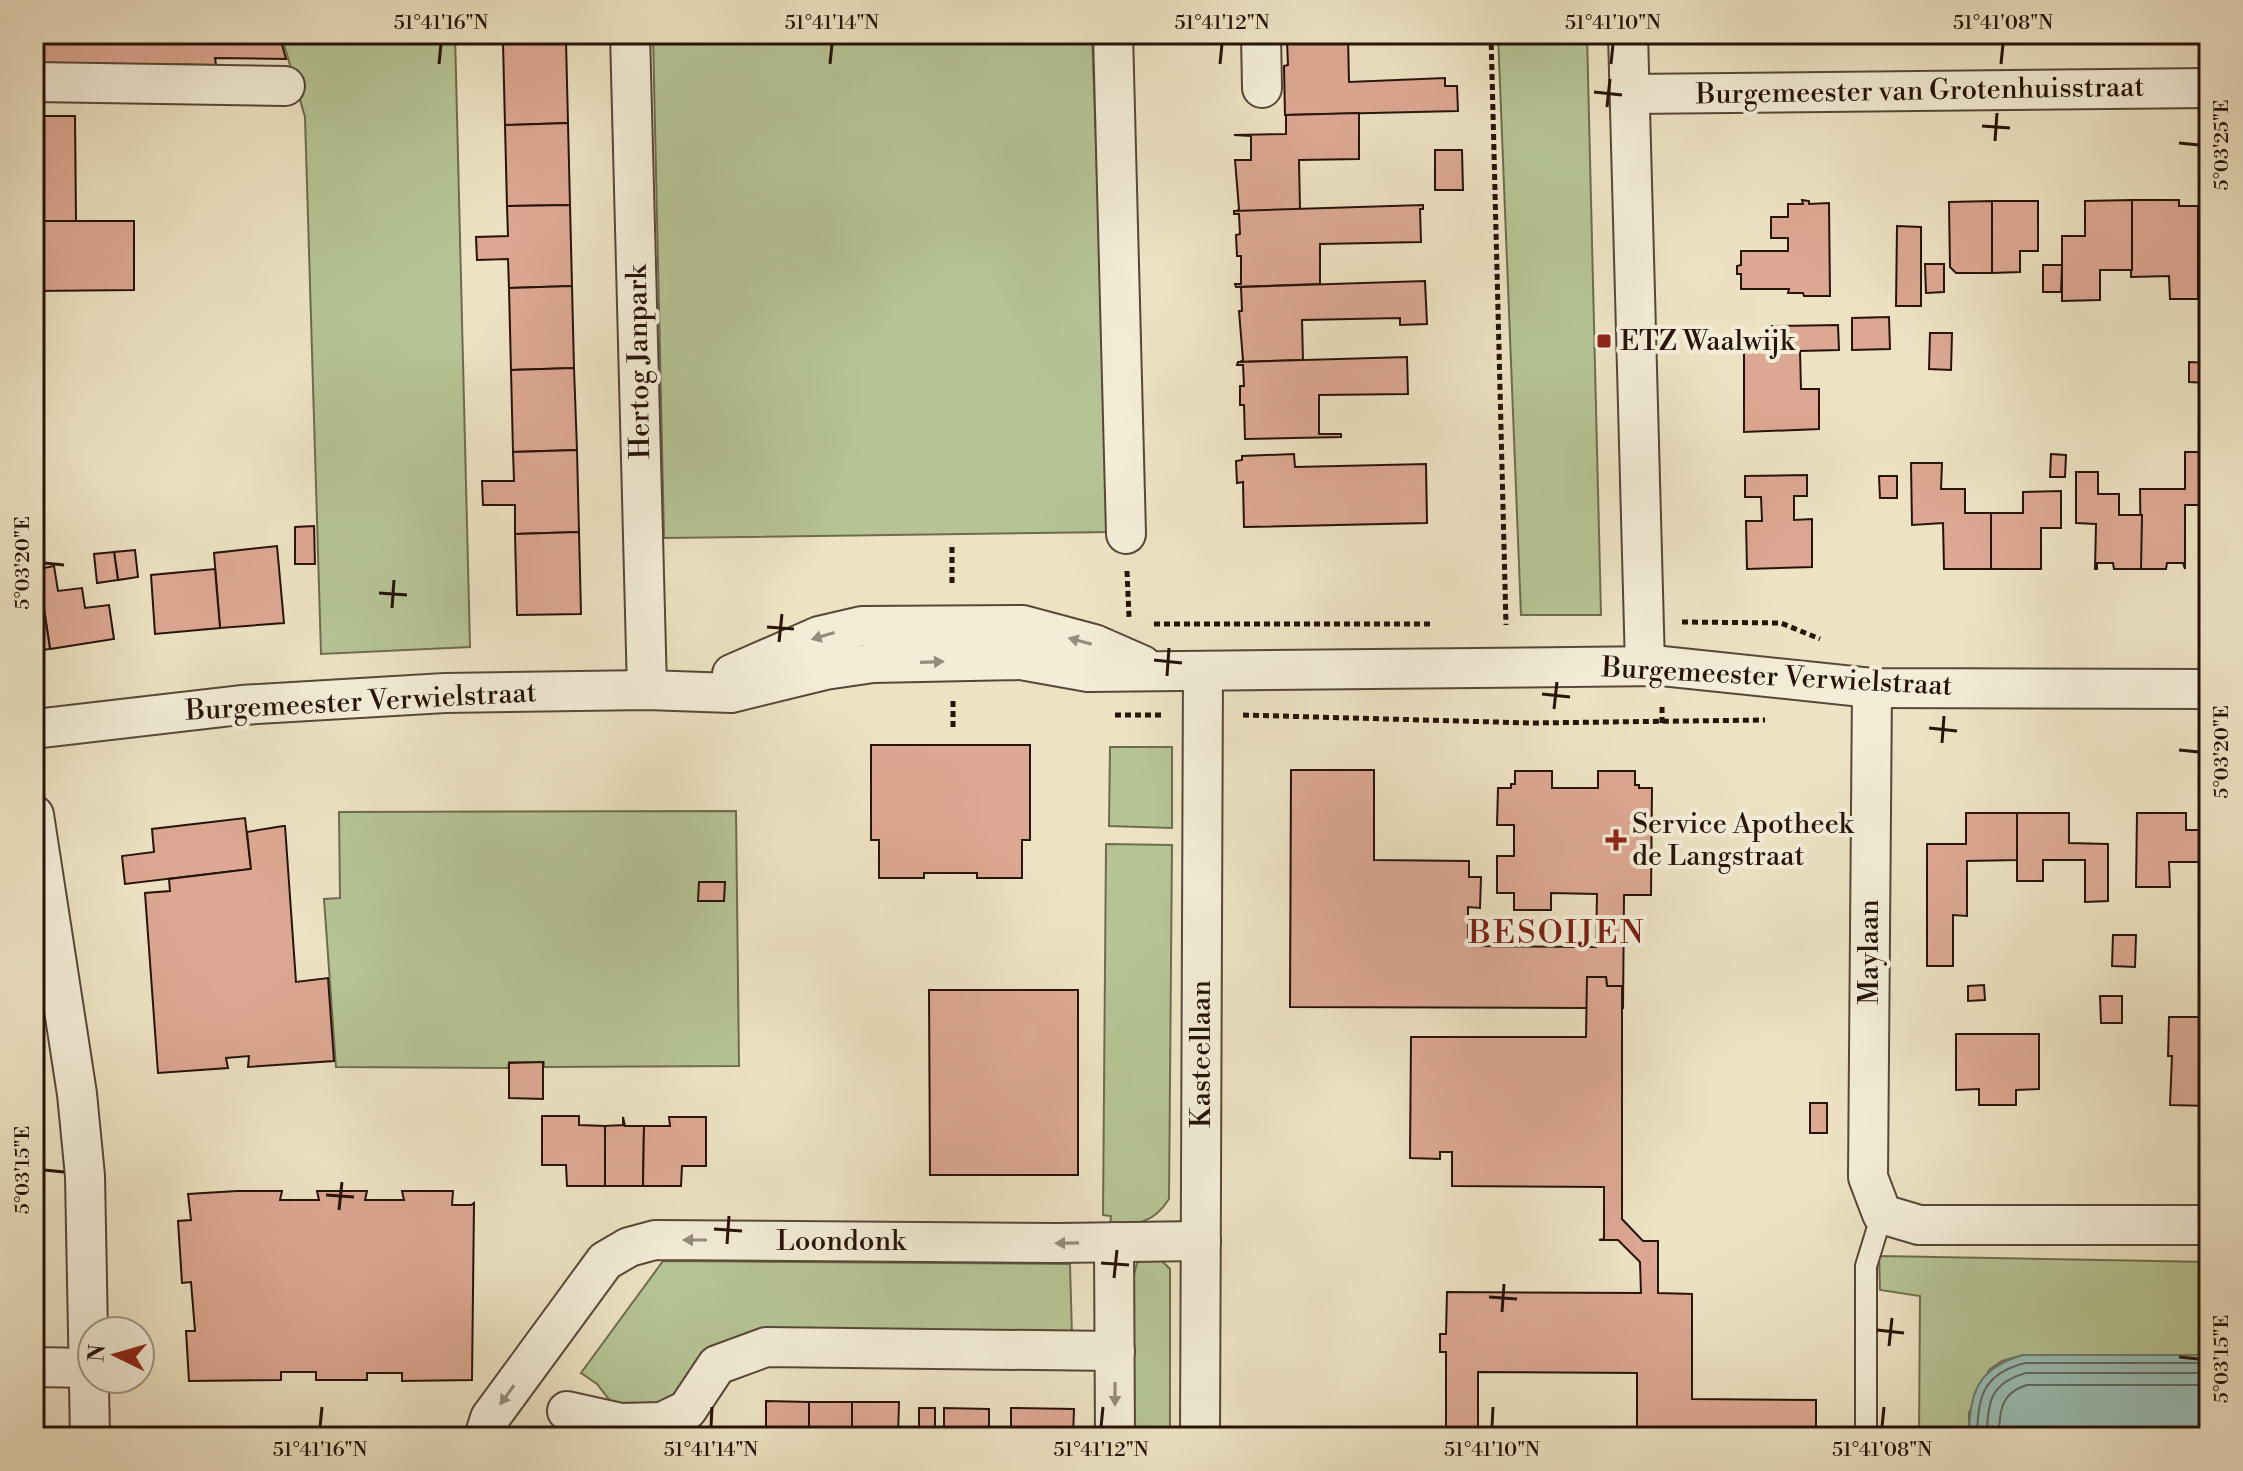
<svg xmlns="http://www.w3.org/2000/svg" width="2243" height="1471" font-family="'Libre Bodoni',serif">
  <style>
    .green { fill: #b6c495; stroke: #6e6c4f; stroke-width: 2 }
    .water { fill: #99beb6; stroke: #6b7a71; stroke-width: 2 }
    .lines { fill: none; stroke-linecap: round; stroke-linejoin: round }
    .shore { stroke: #606860; stroke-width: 2 }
    .building { fill: #dda893; stroke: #271309; stroke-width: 2 }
    .service-casing { stroke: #584738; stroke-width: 24 }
    .minor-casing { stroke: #584738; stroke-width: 42 }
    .path { stroke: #271309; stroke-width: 5; stroke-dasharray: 6 4; stroke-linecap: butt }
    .service { stroke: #f3edd8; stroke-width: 20 }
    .minor { stroke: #f3edd8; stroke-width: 38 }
    .oneway { fill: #978b7b }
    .ticks { fill: none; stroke: #271309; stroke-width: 3 }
    .poi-dot { fill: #8f2418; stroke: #f3edd8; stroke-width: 3 }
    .labels { text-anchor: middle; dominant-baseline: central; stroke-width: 8; stroke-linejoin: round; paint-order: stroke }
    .street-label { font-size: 28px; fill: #271309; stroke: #f3edd8 }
    .poi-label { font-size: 28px; fill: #271309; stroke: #f3edd8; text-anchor: start }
    .quarter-label { font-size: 32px; letter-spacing: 2px; fill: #7a1f14; stroke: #f3edd8 }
    .neatline { fill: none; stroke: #271309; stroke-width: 3 }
    .ticks-label { font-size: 20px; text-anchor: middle; fill: #271309 }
  </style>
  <rect width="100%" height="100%" fill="#ede3c3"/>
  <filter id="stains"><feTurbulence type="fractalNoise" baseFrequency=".0025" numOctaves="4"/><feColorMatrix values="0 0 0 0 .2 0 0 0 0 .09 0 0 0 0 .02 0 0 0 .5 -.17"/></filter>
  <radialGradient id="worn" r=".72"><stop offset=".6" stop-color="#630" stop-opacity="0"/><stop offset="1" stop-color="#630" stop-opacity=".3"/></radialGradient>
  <g class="green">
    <path d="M281,34H455L470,647L321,654L305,117Z"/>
    <path d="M653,34H1092L1110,532L664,538Z"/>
    <path d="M1498,34H1587L1601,615H1521Z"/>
    <path d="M1110,747H1172V828L1109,826Z"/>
    <path d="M736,811L739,1066L544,1067V1062H509L508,1068L336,1067L324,899L340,898L339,812Z"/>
    <path d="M1106,844L1172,845L1169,1199C1154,1223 1137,1225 1110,1225L1111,1216L1103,1215Z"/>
    <path d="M1879,1256L2209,1262V1355H2023L2002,1361L1989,1370L1969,1413V1437H1919L1920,1296L1880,1290Z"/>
    <path d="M1142,1259H1160L1170,1269V1437H1132L1133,1279L1137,1263Z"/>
    <path d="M663,1261L1070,1264L1072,1336L749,1337L682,1398L653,1412L611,1402L597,1384L581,1373Z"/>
  </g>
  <path class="water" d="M2023,1355H2209V1437H1969C1969,1392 1978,1368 2023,1355Z"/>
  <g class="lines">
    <g class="shore">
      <path d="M1977,1437C1978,1397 1982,1374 2025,1363H2209"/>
      <path d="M1987,1437C1987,1403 1990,1383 2026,1373H2209"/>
      <path d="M1999,1437C1999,1413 2000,1393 2027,1385H2209"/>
    </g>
  </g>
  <g class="building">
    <path d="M34,34H279L286,59L215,58L216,65L34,63Z"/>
    <path d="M503,34H566V41L503,43Z"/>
    <path d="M1300,34H1409L1300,37Z"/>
    <path d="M1348,36L1349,82L1445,78V86H1457L1458,111L1285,115L1284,66L1288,65L1287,41H1283L1284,38Z"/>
    <path d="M566,41L568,123L505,125L503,43Z"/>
    <path d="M1359,113V159L1299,160L1300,210L1236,212L1239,209L1235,160H1251V136L1234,135L1286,134V115Z"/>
    <path d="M34,116H75L76,221H34Z"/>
    <path d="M568,123L570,205L507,206L505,125Z"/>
    <path d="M1435,150H1462L1463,190H1435Z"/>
    <path d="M1802,200L1809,201V204L1829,203L1830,296H1804L1803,293H1788L1789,289H1741V274H1737V266L1741,265V251H1788V238H1771V217H1788V204H1803Z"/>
    <path d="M2132,200H2179V206H2198V299H2170L2169,276L2131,277Z"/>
    <path d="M2132,200V270H2100V300L2062,301V236H2085V201Z"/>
    <path d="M1992,201H2038V251H2020V272L1992,273Z"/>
    <path d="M1992,201V273H1956L1950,267L1949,202Z"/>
    <path d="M570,205L572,286L509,288L508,259L477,260L476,237L508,236L507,206Z"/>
    <path d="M1423,205V209H1420L1421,242L1320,244V284L1236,287L1235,284H1241V256H1237L1236,235L1240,234L1239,214H1234V211Z"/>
    <path d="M34,221H134V290L34,291Z"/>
    <path d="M1897,226L1921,227V306H1896Z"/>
    <path d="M1925,264H1944V292L1926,293Z"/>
    <path d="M2043,265H2062L2061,292H2043Z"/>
    <path d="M1425,281L1427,324L1400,325V318L1302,320L1303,360L1240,362L1243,360L1239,311H1242L1241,287Z"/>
    <path d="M572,286L574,368L511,370L509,288Z"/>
    <path d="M1889,317L1890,349L1852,350V318Z"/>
    <path d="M1838,325L1839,350L1800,351L1801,389H1819V429L1744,432V351L1773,350L1772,326Z"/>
    <path d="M1930,333H1952L1951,370L1929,369Z"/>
    <path d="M1407,357L1408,394L1319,395V434H1341V437L1245,439L1244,405H1240V386H1244L1243,365H1237L1238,362Z"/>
    <path d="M2189,362L2209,363V383L2189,382Z"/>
    <path d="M574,368L577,450L513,452L511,370Z"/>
    <path d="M2207,422H2209V505H2206Z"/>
    <path d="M577,450L579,532L515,534V505H483L482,481H514L513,452Z"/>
    <path d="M2185,452H2206V505H2185V569L2183,563H2167L2166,569H2141L2140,489H2185Z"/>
    <path d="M1294,454L1295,467L1426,464L1427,523L1244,527L1243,482L1237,483L1236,461L1242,460V456Z"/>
    <path d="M2051,454L2066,455L2065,477H2050Z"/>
    <path d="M1911,463H1942L1941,489H1965V513H1991V569H1944L1943,523L1912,525Z"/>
    <path d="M2076,472H2098V494H2119V515H2142L2141,569H2114L2113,563H2097V569H2095L2096,524L2076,523Z"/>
    <path d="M1807,475V496H1794V520L1812,519V567L1747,569L1746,521H1762L1761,497H1745V476Z"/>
    <path d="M1879,476H1897V498H1880Z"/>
    <path d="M2061,491V528H2041V569H1991V513H2023V492Z"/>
    <path d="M314,526L315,564H295V527Z"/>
    <path d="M579,532L581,614L517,615L515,534Z"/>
    <path d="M277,546L284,623L220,628L214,553Z"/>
    <path d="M135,550L138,577L118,580L114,552Z"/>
    <path d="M114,552L118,580L97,583L94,554Z"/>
    <path d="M54,566L58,591L82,588L85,608L109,605L114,639L50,649L38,569Z"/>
    <path d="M34,569H38L50,649L34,651Z"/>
    <path d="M215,569L220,628L155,634L151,575Z"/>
    <path d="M871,745H1030V840H1022V878H977V873H924V878H879V840H871Z"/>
    <path d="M1291,770H1374V860L1469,861V877H1481L1480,908L1468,907V946L1596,947L1597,894L1551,893V910H1514V893H1497V856H1514V825H1497L1498,788H1511V784H1515V771H1552V788H1598V771H1635V785H1639V788H1652L1651,895H1624L1623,1009L1622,986H1607L1606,977H1587V1008L1290,1007Z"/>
    <path d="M1966,813H2017V860L1967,861V916L1953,915V966H1927V844H1966Z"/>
    <path d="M2017,813H2069V843L2108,844V901L2085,902V860H2043V881H2017Z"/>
    <path d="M2137,813H2186V830H2205V862H2169L2170,887H2136Z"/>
    <path d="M245,818L251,869L125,884L122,856L154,852L152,829Z"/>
    <path d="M283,826H285L296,982L328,978L334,1061L248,1067L249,1056L226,1058L228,1068L158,1073L145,893L170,891L169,879L251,869L247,832Z"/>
    <rect x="2205" y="830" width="4" height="48"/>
    <path d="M699,882H725L724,901H698Z"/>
    <path d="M2113,935H2136L2135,967L2112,966Z"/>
    <rect x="2205" y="943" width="4" height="31"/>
    <path d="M1587,977H1606L1607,986H1622V1219L1643,1241H1658V1293L1692,1294V1399L1816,1400V1437H1637V1373L1478,1372V1437H1446V1352H1440V1334H1446L1447,1292L1641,1293L1640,1262L1618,1240H1599L1604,1239V1187L1452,1186V1152H1440V1159L1410,1158L1411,1037H1586Z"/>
    <path d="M1984,985L1985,1000L1968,1001V986Z"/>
    <path d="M929,990H1078V1175H930Z"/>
    <path d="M2100,996H2122V1023H2101Z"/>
    <path d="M2169,1017H2209V1106L2170,1105L2172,1056H2168Z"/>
    <path d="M1956,1034H2039V1089L2016,1090V1105H1979V1089L1956,1090Z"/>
    <path d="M543,1062V1099L509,1098V1063Z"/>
    <rect x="1810" y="1103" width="17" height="30"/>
    <path d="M542,1116H579V1125L605,1126V1186H567L566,1165H542Z"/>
    <path d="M623,1117L625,1126H644L643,1186H605V1126L623,1125Z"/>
    <path d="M669,1117H706V1166H682L681,1186H643L644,1126H670Z"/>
    <path d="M237,1191H282L280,1200H319L317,1191H367L365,1200H404L402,1191H453L452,1205H471L474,1203L472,1380L402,1381V1373H367V1380H316V1372H281V1380L189,1381L186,1331H195L191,1282L182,1283L178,1221L191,1220L188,1194Z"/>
    <path d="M766,1401L809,1402V1437H766Z"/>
    <rect x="809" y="1402" width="43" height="35"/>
    <path d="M852,1402H899L898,1437H852Z"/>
    <rect x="919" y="1408" width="16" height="29"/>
    <path d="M944,1408L989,1409V1437H944Z"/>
    <path d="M1011,1408L1074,1409L1073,1437H1011Z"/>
  </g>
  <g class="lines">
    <g class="service-casing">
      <path id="service" d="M1866,1437V1266L1882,1214"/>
    </g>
    <g class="minor-casing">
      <g id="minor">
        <path d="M630,34L647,690"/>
        <path d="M1113,34L1126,534"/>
        <path d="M1261,34L1262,88"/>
        <path d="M1628,34L1645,666"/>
        <path d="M34,82L285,86"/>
        <path d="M1630,94L2209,88"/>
        <path d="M732,674L819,636L862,626L1023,625L1094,644L1142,665"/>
        <path d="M1872,688L1868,1177L1882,1214L1919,1225H2209"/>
        <path d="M34,729L241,705L445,693L647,690L731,693L825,670L873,663L1021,660L1088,672L1662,666L1872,688L2209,689"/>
        <path d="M34,815L77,1094L85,1176L90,1437"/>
        <path d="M1114,1242L1115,1437"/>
        <path d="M34,1367L90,1368"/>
        <path d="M567,1411L621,1423L662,1422L687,1410L717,1365L766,1347L1115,1351"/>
        <path d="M484,1437L490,1418L605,1261L629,1247L655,1240L1059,1243L1201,1241"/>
        <path d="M1200,1437L1203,671"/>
      </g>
    </g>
    <g class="path">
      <path d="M1491,34L1506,625"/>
      <path d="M952,547V587"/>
      <path d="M1127,571L1129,617"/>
      <path d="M1682,622L1781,623L1820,639"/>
      <path d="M1154,624H1432"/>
      <path d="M953,701V728"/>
      <path d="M1115,715H1165"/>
      <path d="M1243,715L1531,723L1765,720"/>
      <path d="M1662,723V704"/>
    </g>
    <use href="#service" class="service"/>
    <use href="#minor" class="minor"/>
  </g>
  <defs><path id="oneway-solid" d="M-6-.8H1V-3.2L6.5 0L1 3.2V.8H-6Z" transform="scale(2)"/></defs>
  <g class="oneway">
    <use href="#oneway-solid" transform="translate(823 636) rotate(163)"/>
    <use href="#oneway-solid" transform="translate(1080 641) rotate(-165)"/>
    <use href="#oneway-solid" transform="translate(932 662) rotate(-2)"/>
    <use href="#oneway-solid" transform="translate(695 1240) rotate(-180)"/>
    <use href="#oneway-solid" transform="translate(1067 1243) rotate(179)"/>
    <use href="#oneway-solid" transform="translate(1115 1394) rotate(90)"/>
    <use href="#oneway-solid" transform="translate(507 1395) rotate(126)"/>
  </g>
  <path class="ticks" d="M439,64L441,44M830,64L832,44M1220,64L1222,44M1611,64L1613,44M2001,64L2003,44M1594,92L1622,95M1607,107L1610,79M1982,126L2010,128M1995,141L1997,113M2179,143L2199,145M44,563L64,565M379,593L407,595M392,608L394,580M767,627L794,629M779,642L782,614M1154,660L1182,663M1167,676L1169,648M1542,694L1570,697M1554,709L1557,682M1929,728L1957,731M1942,743L1944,716M2179,750L2199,752M44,1170L64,1172M326,1195L354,1197M339,1210L342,1182M714,1229L742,1231M727,1244L729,1216M1101,1263L1129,1265M1114,1278L1117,1250M1489,1297L1517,1299M1502,1312L1504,1284M1877,1330L1904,1333M1889,1346L1892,1318M2179,1357L2199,1359M320,1427L322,1407M711,1427L712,1407M1101,1427L1103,1407M1492,1427L1493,1407M1882,1427L1884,1407"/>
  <g class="poi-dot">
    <rect x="1596" y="333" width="16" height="16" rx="4"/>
    <path d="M1612 828h8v8h8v8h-8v8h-8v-8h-8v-8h8z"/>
  </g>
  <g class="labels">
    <g class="street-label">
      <text transform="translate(1920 91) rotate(-1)">Burgemeester van Grotenhuisstraat</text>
      <text transform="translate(639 362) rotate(-91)">Hertog Janpark</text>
      <text transform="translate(1777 677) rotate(3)">Burgemeester Verwielstraat</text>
      <text transform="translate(361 702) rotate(-3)">Burgemeester Verwielstraat</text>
      <text transform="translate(1869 952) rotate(-90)">Maylaan</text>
      <text transform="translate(1201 1054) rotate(-90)">Kasteellaan</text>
      <text x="841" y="1241">Loondonk</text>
    </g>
    <g class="poi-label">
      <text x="1620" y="341">ETZ Waalwijk</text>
      <text x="1632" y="824">Service Apotheek<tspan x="1632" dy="32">de Langstraat</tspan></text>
    </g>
    <g class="quarter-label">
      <text x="1557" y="933">BESOIJEN</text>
    </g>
  </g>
  <rect width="2243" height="1471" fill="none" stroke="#ede3c3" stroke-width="88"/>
  <g transform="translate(116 1355) rotate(275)"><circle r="38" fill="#f3edd8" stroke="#a19685" stroke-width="2"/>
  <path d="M0-6L14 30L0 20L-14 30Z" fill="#8f2418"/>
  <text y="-12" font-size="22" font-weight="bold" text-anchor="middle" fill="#271309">N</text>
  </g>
  <rect x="44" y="44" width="2155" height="1383" class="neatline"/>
  <g class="ticks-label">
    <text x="441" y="29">51°41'16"N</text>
    <text x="832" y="29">51°41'14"N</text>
    <text x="1222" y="29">51°41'12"N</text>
    <text x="1613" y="29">51°41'10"N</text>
    <text x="2003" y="29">51°41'08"N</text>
    <text transform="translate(2221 145) rotate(-90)" y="7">5°03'25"E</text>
    <text transform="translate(22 563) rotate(-90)" y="7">5°03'20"E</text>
    <text transform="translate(2221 752) rotate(-90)" y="7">5°03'20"E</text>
    <text transform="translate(22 1170) rotate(-90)" y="7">5°03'15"E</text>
    <text transform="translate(2221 1359) rotate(-90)" y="7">5°03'15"E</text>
    <text x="320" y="1456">51°41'16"N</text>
    <text x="711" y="1456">51°41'14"N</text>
    <text x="1101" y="1456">51°41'12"N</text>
    <text x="1492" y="1456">51°41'10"N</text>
    <text x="1882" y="1456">51°41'08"N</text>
  </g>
  <rect width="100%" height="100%" filter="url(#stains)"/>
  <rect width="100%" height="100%" fill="url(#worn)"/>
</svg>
